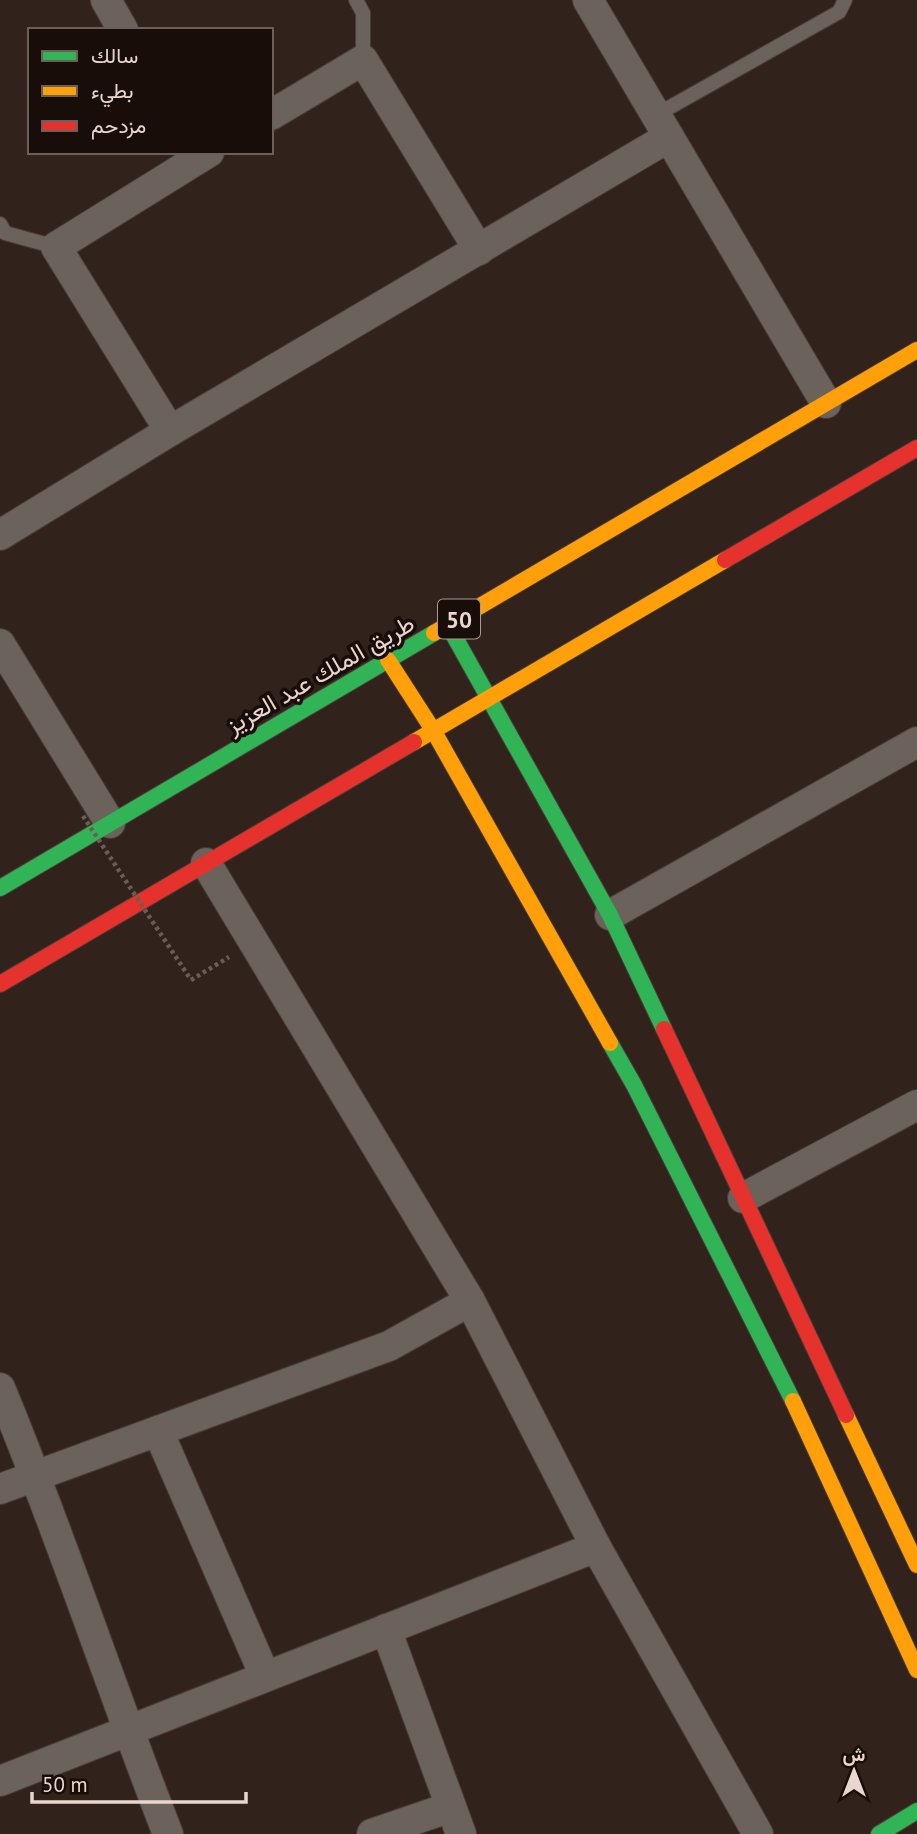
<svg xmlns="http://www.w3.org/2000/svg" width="917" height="1834" font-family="'PT Sans',Vazirmatn,sans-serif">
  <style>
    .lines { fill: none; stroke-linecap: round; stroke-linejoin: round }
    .lane-casing { stroke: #4a3d38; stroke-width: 16 }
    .street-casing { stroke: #4a3d38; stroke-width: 32 }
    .fast-casing { stroke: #4a3d38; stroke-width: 18 }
    .slow-casing { stroke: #4a3d38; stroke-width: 18 }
    .jam-casing { stroke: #4a3d38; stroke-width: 18 }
    .path { stroke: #685e58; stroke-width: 4.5; stroke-dasharray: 3.5 3.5; stroke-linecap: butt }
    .lane { stroke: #6c625c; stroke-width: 14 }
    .street { stroke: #6c625c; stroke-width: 30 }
    .fast { stroke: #30b455; stroke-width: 16 }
    .slow { stroke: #ff9f0a; stroke-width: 16 }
    .jam { stroke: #e5322d; stroke-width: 16 }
    .path-bridge { stroke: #685e58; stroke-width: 4.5; stroke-dasharray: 3.5 3.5; stroke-linecap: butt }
    .labels { text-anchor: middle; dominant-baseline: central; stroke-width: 7; stroke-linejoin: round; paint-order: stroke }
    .shield { fill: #180d08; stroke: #aa9a93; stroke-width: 2 }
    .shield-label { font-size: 23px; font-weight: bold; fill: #e9d7cf }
    .street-label { font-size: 24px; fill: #e9d7cf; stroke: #180d08 }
  </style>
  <rect width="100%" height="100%" fill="#31231b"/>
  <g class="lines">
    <g class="lane-casing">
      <g id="lane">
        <path d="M356,0L363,13V60"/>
        <path d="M656,115L839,12L845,0"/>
        <path d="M0,224L5,233L56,247"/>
      </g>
    </g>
    <g class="street-casing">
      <g id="street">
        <path d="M106,0L123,30"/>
        <path d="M588,0L826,403"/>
        <path d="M271,115L363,60L479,250"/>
        <path d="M170,431L56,247L209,152"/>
        <path d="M0,535L170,431L669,137"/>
        <path d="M0,644L110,823"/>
        <path d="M206,863L470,1301L596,1547L758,1834"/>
        <path d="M610,915L917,742"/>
        <path d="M743,1198L917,1105"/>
        <path d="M0,1388C61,1535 110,1686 168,1834"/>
        <path d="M158,1431L265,1676"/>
        <path d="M0,1489L389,1346L470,1301"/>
        <path d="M386,1629L461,1834"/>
        <path d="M0,1781L596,1547"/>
        <path d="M372,1834L451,1807"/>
      </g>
    </g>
    <g class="fast-casing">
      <g id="fast">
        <path d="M448,625L610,915L664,1029"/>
        <path d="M0,888L434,633"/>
        <path d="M610,1043L634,1085L793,1401"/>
        <path d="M879,1834L917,1811"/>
      </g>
    </g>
    <g class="slow-casing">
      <g id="slow">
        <path d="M434,633L917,350"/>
        <path d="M388,660L433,730L610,1043"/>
        <path d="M414,742L725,560"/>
        <path d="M793,1401L917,1670"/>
        <path d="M846,1415L917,1565"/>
      </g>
    </g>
    <g class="jam-casing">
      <g id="jam">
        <path d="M725,560L917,448"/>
        <path d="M0,984L414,742"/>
        <path d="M664,1029L846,1415"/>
      </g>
    </g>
    <path class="path" d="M191,980L229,957"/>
    <use href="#lane" class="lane"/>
    <use href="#street" class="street"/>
    <use href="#fast" class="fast"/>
    <use href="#slow" class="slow"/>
    <use href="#jam" class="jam"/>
    <path class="path-bridge" d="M83,816L191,980"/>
  </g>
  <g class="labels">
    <rect class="shield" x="438" y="599.5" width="42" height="39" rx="5"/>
    <g class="shield-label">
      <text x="459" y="619">50</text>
    </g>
    <g class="street-label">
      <text transform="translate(320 674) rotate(-30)">طريق الملك عبد العزيز</text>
    </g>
  </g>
  <rect x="28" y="28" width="245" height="126" fill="#180d08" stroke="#6c5e58" stroke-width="2"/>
  <rect x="42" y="51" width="35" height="10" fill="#30b455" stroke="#6c5e58" stroke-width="2"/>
  <text x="91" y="63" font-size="21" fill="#e9d7cf">سالك</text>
  <rect x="42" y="86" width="35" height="10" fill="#ff9f0a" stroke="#6c5e58" stroke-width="2"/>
  <text x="91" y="98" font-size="21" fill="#e9d7cf">بطيء</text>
  <rect x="42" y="121" width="35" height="10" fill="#e5322d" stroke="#6c5e58" stroke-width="2"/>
  <text x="91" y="133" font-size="21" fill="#e9d7cf">مزدحم</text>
  <g transform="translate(854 1771)" stroke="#180d08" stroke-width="5" paint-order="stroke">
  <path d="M0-5L12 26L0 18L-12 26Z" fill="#e9d7cf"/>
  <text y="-10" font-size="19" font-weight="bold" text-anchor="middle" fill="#e9d7cf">ش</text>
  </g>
  <path d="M32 1792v10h214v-10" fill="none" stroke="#e9d7cf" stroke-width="3.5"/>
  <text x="42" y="1792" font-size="21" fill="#e9d7cf" stroke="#180d08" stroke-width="5" paint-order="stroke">50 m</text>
</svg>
